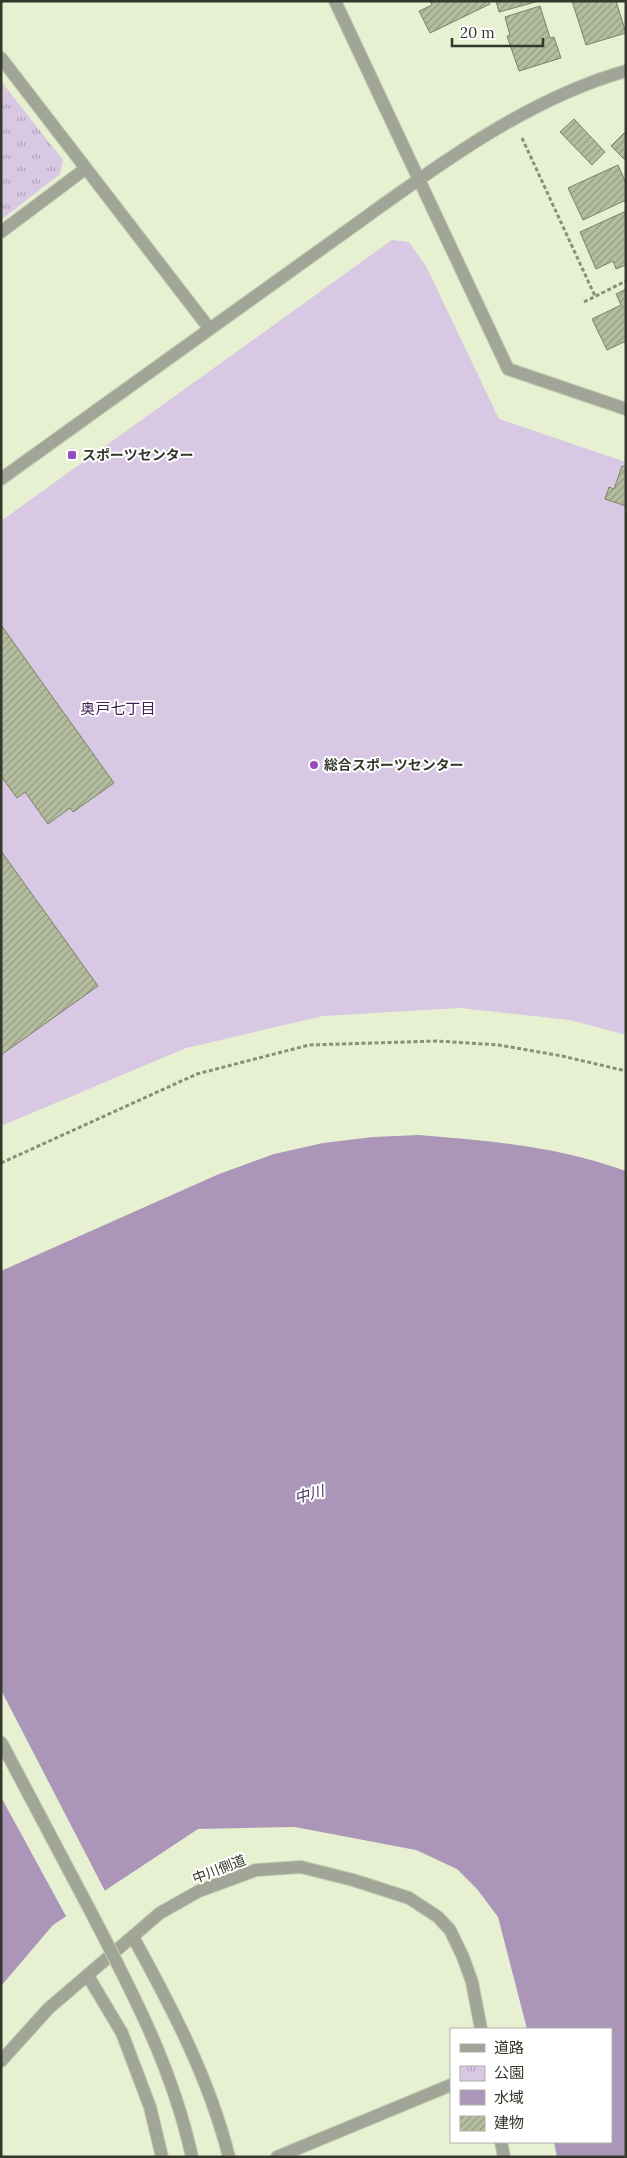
<svg xmlns="http://www.w3.org/2000/svg" width="627" height="2158" font-family="Lora,'Noto Sans JP',serif">
  <style>
    .park { fill: url(#park-tufts) }
    .pitch { fill: #d8c8e3 }
    .water { fill: #ab96ba }
    .pier { fill: #e7f1d1 }
    .building { fill: url(#building-hatch); stroke: #7b8366 }
    .lines { fill: none; stroke-linecap: round; stroke-linejoin: round }
    .minor-casing { stroke: #c3ccb0; stroke-width: 14 }
    .tertiary-casing { stroke: #c3ccb0; stroke-width: 14 }
    .path { stroke: #888f7a; stroke-width: 3; stroke-dasharray: 4 2.5; stroke-linecap: butt }
    .minor { stroke: #a1a598; stroke-width: 12 }
    .tertiary { stroke: #a1a598; stroke-width: 12 }
    .tertiary-bridge-casing { stroke: #c3ccb0; stroke-width: 14; stroke-linecap: butt }
    .tertiary-bridge { stroke: #a1a598; stroke-width: 12 }
    .poi-dot { fill: #964dc0; stroke: #fff; stroke-width: 2 }
    .labels { text-anchor: middle; dominant-baseline: central; stroke-width: 4; stroke-linejoin: round; paint-order: stroke }
    .poi-label { font-size: 14px; font-weight: bold; fill: #34382c; stroke: #fff; text-anchor: start }
    .street-label { font-size: 14px; fill: #34382c; stroke: #fff }
    .neighbourhood-label { font-size: 15px; fill: #401d54; stroke: #fff }
    .water-label { font-size: 15px; font-style: italic; fill: #4b2d5d; stroke: #fff }
  </style>
  <defs>
    <pattern id="park-tufts" width="24" height="20" patternUnits="userSpaceOnUse" patternTransform="scale(1.25)"><rect width="24" height="20" fill="#d8c8e3"/><path d="M3 7l-1-3M5 7V3M7 7l1-3M15 17l-1-3M17 17v-4M19 17l1-3" fill="none" stroke="#b0a3b8"/></pattern>
    <pattern id="building-hatch" width="6" height="6" patternUnits="userSpaceOnUse" patternTransform="scale(1.25)"><rect width="6" height="6" fill="#b4bd9f"/><path d="M-1 1l2-2M0 6l6-6M5 7l2-2" fill="none" stroke="#939b82"/></pattern>
  </defs>
  <rect width="100%" height="100%" fill="#e7f1d1"/>
  <path class="park" d="M1,81L63,160L60,174L1,220Z"/>
  <path class="pitch" d="M392,240L409,242L426,266L499,419L626,462V1035L570,1020L460,1008L323,1016L186,1048L1,1126V521Z"/>
  <path class="water" d="M419,1135C491,1141 557,1146 626,1171V2157H557L554,2142H611V2029H527L498,1917L477,1889L457,1869L416,1850L295,1827L198,1829L53,1925L1,1986V1271L219,1174L274,1154L323,1143L373,1137Z"/>
  <path class="pier" d="M1,1690L106,1893L67,1918L1,1797Z"/>
  <g class="building">
    <path d="M430,1H489L490,4L430,33L419,11L432,5Z"/>
    <path d="M496,1H539L499,12Z"/>
    <path d="M572,1H616L626,33L586,45Z"/>
    <path d="M540,6L550,38L554,37L561,58L519,71L507,36L510,35L505,17Z"/>
    <path d="M574,119L605,152L592,165L560,132Z"/>
    <path d="M626,131V161L611,146Z"/>
    <path d="M618,165L626,183V200L583,220L568,188Z"/>
    <path d="M626,211V265L616,269L613,261L596,269L580,232Z"/>
    <path d="M626,289V341L607,350L592,319L621,305L616,294Z"/>
    <path d="M622,466L626,467V506L605,499L609,487L614,489Z"/>
    <path d="M1,625L114,783L73,812L70,808L48,824L25,792L17,798L1,776Z"/>
    <path d="M1,851L98,986L1,1055Z"/>
  </g>
  <g class="lines">
    <g class="minor-casing">
      <g id="minor">
        <path d="M335,1L508,369L626,409"/>
        <path d="M1,58L209,328"/>
        <path d="M1,232L85,169"/>
        <path d="M133,1937C172,2008 209,2078 229,2157"/>
        <path d="M88,1976L122,2033L150,2107L162,2157"/>
        <path d="M1,2061L49,2008L160,1913L199,1891L256,1870L301,1867L353,1880L409,1898L438,1917L450,1930L463,1957L472,1982L481,2029"/>
        <path d="M501,2142L504,2157"/>
        <path d="M277,2157L451,2085"/>
      </g>
    </g>
    <g class="tertiary-casing">
      <path id="tertiary" d="M1,479C109,401 218,323 327,245C417,181 518,101 626,71"/>
    </g>
    <g class="path">
      <path d="M522,138L595,296"/>
      <path d="M584,302L626,281"/>
      <path d="M1,1163L197,1074L309,1045L437,1041L499,1045L562,1056L626,1071"/>
    </g>
    <use href="#minor" class="minor"/>
    <use href="#tertiary" class="tertiary"/>
    <g class="tertiary-bridge-casing">
      <path id="tertiary-bridge" d="M1,1742C32,1800 62,1858 93,1916C134,1995 173,2070 192,2157"/>
    </g>
    <use href="#tertiary-bridge" class="tertiary-bridge"/>
  </g>
  <g class="poi-dot">
    <rect x="67" y="450" width="10" height="10" rx="2.5"/>
    <circle cx="314" cy="765" r="5"/>
  </g>
  <g class="labels">
    <g class="poi-label">
      <text x="82" y="455">スポーツセンター</text>
      <text x="324" y="765">総合スポーツセンター</text>
    </g>
    <g class="street-label">
      <text transform="translate(219 1869) rotate(-21)">中川側道</text>
    </g>
    <g class="neighbourhood-label">
      <text x="118" y="708">奥戸七丁目</text>
    </g>
    <g class="water-label">
      <text transform="translate(309 1494) rotate(-15)">中川</text>
    </g>
  </g>
  <rect width="627" height="2158" fill="none" stroke="#34382c" stroke-width="5"/>
  <rect x="450" y="2028" width="162" height="115" fill="#ffffff" stroke="#aeafab"/>
  <rect x="460" y="2044" width="25" height="8" fill="#a1a598" stroke="#aeafab"/>
  <text x="494" y="2053" font-size="15" fill="#34382c">道路</text>
  <rect x="460" y="2066" width="25" height="15" fill="url(#park-tufts)" stroke="#aeafab"/>
  <text x="494" y="2078" font-size="15" fill="#34382c">公園</text>
  <rect x="460" y="2090" width="25" height="15" fill="#ab96ba" stroke="#aeafab"/>
  <text x="494" y="2103" font-size="15" fill="#34382c">水域</text>
  <rect x="460" y="2116" width="25" height="15" fill="url(#building-hatch)" stroke="#aeafab"/>
  <text x="494" y="2128" font-size="15" fill="#34382c">建物</text>
  <path d="M452 38v8h91v-8" fill="none" stroke="#34382c" stroke-width="2.5"/>
  <text x="460" y="38" font-size="15" fill="#34382c" stroke="#ffffff" stroke-width="4" paint-order="stroke">20 m</text>
</svg>
